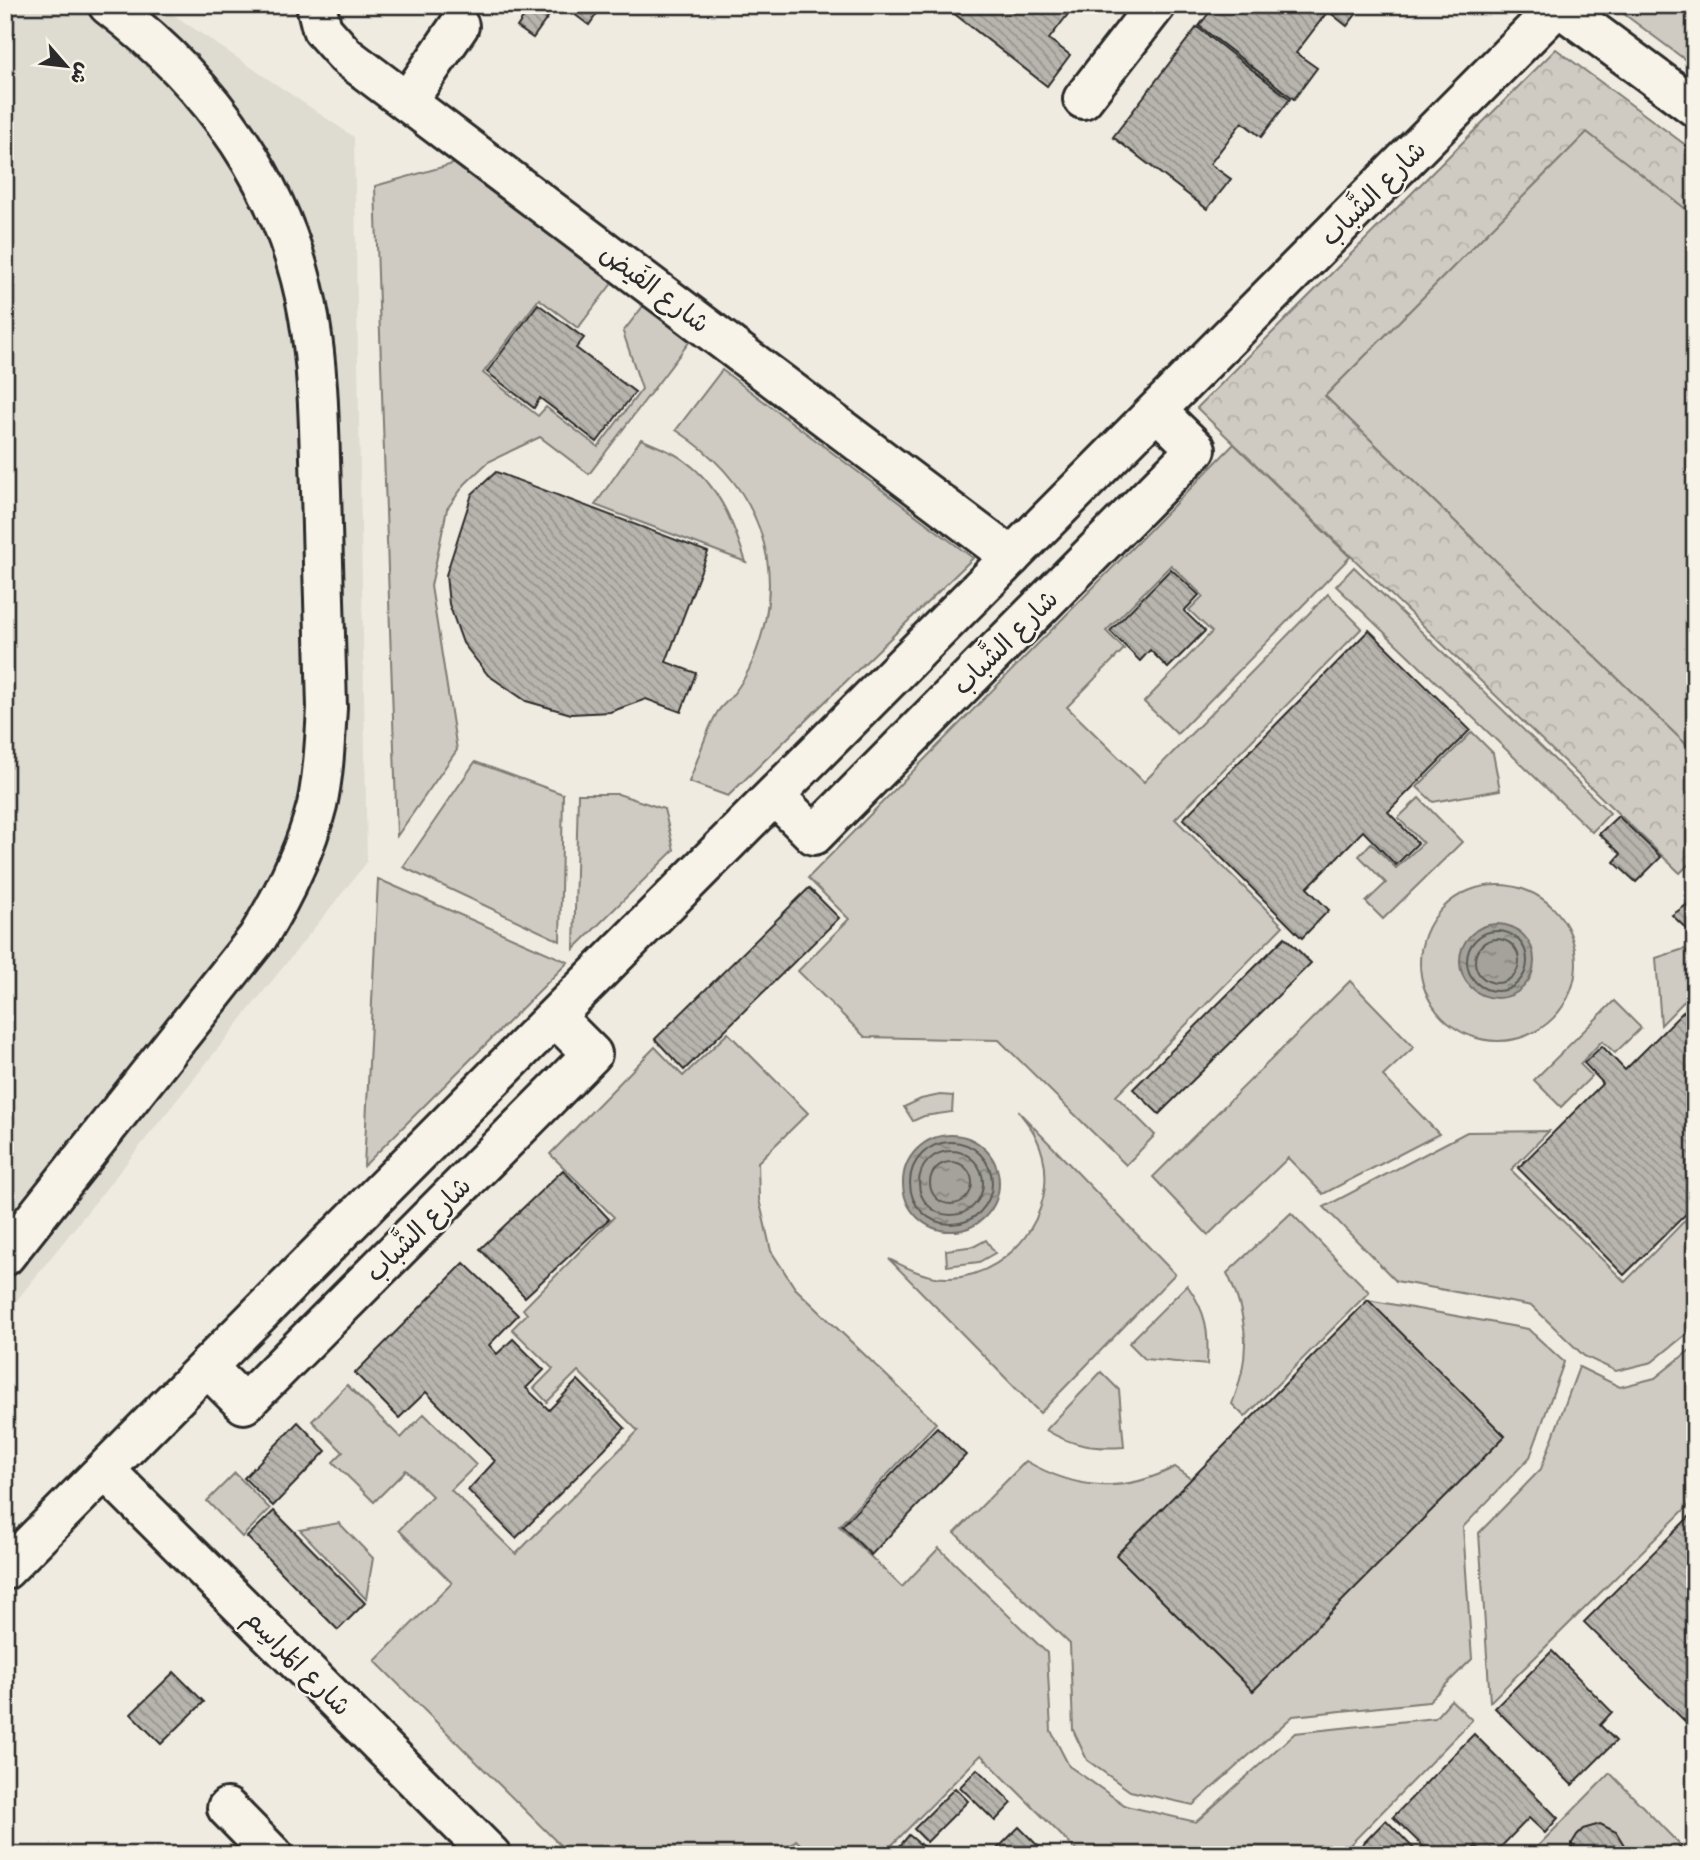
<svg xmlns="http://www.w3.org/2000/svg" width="1700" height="1860" font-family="Sriracha,'Playpen Sans Arabic',sans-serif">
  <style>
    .built { fill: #dedbd1 }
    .green { fill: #cfcbc2; stroke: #7d7b76; stroke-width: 2 }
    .forest { fill: url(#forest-crowns); stroke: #7d7b76; stroke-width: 2 }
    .water { fill: url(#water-ripples); stroke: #74726e; stroke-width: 2 }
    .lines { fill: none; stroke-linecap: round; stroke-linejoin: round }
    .shore { stroke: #5b5b57; stroke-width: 2 }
    .building { fill: url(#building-back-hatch); stroke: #2b2b2b; stroke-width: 2 }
    .minor-casing { stroke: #2b2b2b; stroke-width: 44 }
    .minor { stroke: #f7f3e8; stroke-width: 38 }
    .labels { text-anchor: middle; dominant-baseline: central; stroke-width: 5; stroke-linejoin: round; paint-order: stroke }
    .street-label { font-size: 26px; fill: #2b2b2b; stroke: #f7f3e8 }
  </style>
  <defs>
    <pattern id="forest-crowns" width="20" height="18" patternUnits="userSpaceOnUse" patternTransform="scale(1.75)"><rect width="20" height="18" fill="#cfcbc2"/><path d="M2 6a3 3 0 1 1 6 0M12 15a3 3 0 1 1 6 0" fill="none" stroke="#b2aea7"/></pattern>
    <pattern id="water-ripples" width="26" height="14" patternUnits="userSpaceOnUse" patternTransform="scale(1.75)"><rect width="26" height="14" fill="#a4a29a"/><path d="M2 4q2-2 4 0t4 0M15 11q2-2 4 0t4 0" fill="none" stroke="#86847e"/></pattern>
    <pattern id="building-back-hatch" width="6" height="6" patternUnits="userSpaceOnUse" patternTransform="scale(1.75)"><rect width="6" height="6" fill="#b8b5ae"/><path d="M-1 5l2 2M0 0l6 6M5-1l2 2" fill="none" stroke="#96938e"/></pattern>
  </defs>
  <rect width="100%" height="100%" fill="#efebe0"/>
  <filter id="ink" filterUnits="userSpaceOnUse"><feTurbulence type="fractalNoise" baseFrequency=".0143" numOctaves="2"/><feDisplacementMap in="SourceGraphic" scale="14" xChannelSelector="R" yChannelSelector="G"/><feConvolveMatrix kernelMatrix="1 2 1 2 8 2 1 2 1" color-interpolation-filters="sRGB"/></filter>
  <g filter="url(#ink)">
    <path class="built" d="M5,5H159L354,137L367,862L5,1315Z"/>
    <g class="green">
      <path d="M1612,5H1675L1695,20V67Z"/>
      <path d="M1587,132L1695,216V753L1325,396Z"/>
      <path d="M456,163L613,282L578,328L539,299L483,373L538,416L546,407L598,447L642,389L623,332L644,305L690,341L589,474L540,437L488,462L465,484L447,509L431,586L457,750L397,836L375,186Z"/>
      <path d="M722,370L973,558L728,796L689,782C698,760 705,733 717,713C720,707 727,702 731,697C740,686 748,673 753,660C791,566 759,484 676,430Z"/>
      <path d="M641,439C655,446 673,451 685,461C720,486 733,523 746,562L595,505Z"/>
      <path d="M1234,444L1350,557L1177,734L1144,702L1212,632L1189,610L1203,596L1171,565L1106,631L1124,649L1067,707L1144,782L1328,594L1362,628L1175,819L1283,926L1116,1096L1155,1135L1126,1165L999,1040L865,1037L798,971L849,919L808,878Z"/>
      <path d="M1354,567L1610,813L1592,832L1336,586Z"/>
      <path d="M1472,732L1493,753L1500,790L1433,802L1417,787Z"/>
      <path d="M475,762L563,794L560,941L403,867Z"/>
      <path d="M578,794H618L664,809L674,850L574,949Z"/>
      <path d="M1419,798L1462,842L1383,919L1366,902L1386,883L1359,856L1371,843L1396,868L1423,843L1398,818Z"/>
      <path d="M378,879L568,962L364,1166Z"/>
      <circle cx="1498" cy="963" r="78"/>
      <path d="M1684,949L1695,960V990L1661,1025L1656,958Z"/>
      <path d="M1350,981L1414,1047L1383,1076L1439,1134L1323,1194L1288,1158L1208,1235L1153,1177Z"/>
      <path d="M1614,1001L1641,1028L1615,1053L1602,1041L1580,1064L1592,1076L1561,1107L1534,1080Z"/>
      <path d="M728,1033L808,1113L758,1162L759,1199L771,1251L795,1288L936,1423L839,1526L902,1587L939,1548L1047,1653L1051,1731L1069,1766L1126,1806L1196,1822L1295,1733L1435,1718L1451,1700L1472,1720L1340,1855H1081L981,1755L882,1855H811L796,1840L781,1855H570L375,1661L452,1583L399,1530L432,1496L406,1470L374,1502L333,1462L343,1452L312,1421L347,1385L401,1438L424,1414L476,1465L451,1490L516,1554L638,1431L578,1371L547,1402L534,1388L553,1369L512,1329L527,1314L523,1309L614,1217L550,1154L655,1047L683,1076Z"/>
      <path d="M940,1095L953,1096L952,1112L924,1116L913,1121L904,1107L921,1099Z"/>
      <path d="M1018,1111L1175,1274L1040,1413L889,1259C909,1269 928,1279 950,1278C1017,1275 1067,1200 1036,1137C1032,1128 1024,1119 1018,1111Z"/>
      <path d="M1549,1131L1511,1170L1625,1282L1695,1210V1327L1652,1362L1616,1371L1584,1356L1532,1306L1396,1281L1324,1207L1467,1132Z"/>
      <path d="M1291,1213L1369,1292L1245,1417L1232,1404C1251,1357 1249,1319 1227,1273Z"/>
      <path d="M986,1240L995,1253L979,1262L947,1266L946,1250L975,1246Z"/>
      <path d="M1187,1285C1207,1313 1209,1331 1207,1365L1145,1359L1129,1343Z"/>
      <path d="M1368,1300L1528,1329L1564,1362L1530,1457L1463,1527L1472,1659L1428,1702L1293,1716L1193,1805L1130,1791L1087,1760L1073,1730L1070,1644L955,1533L1026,1461C1076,1490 1123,1494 1175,1467L1192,1479L1117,1556L1253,1691L1505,1436Z"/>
      <path d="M1695,1346V1499L1490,1702L1479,1533L1541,1469L1579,1367L1620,1387L1655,1378Z"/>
      <path d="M1101,1372L1119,1390L1124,1447C1094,1449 1072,1446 1046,1430Z"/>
      <path d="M235,1473L270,1509L242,1537L207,1501Z"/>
      <path d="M339,1523L373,1558L366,1599L300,1530Z"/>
      <path d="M1610,1773L1681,1846L1672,1855H1539L1534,1850Z"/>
    </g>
    <path class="forest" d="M1556,49L1695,152V216L1587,132L1325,396L1695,753V858L1680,873L1197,408Z"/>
    <g class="water">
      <circle cx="1497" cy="961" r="37"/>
      <circle cx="951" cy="1183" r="48"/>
    </g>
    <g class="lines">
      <g class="shore">
        <circle cx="1497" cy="961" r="30"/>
        <circle cx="1497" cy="961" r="22"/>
        <circle cx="951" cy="1183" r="41"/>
        <circle cx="951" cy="1183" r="32"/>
        <circle cx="951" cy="1183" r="21"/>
      </g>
    </g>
    <g class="building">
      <path d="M532,5L555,7L533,38L517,27Z"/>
      <path d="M562,5H603L589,25Z"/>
      <path d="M957,5H1075L1049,39L1070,55L1047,86L952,12Z"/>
      <path d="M1215,5H1363L1347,26L1328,11L1296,53L1317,68L1294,99L1199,26Z"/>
      <path d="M1197,27L1290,99L1261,137L1242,122L1210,164L1231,179L1207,209L1113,137Z"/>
      <path d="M538,304L584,338L576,348L635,392L597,442L540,398L534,408L487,372Z"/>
      <path d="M496,472L708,552L666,662L696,673L681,712L646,699L610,712L571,714L526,701L488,675L463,643L449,604L446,575L472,494Z"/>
      <path d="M1171,569L1199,595L1184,611L1205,631L1168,668L1150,650L1140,661L1110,631Z"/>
      <path d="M1369,630L1470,730L1388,812L1418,843L1396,865L1363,831L1307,888L1329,910L1302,938L1183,819Z"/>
      <path d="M1618,816L1661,857L1636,882L1614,862L1621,854L1599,834Z"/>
      <path d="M809,888L839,918L684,1070L655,1039Z"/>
      <path d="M1695,899V937L1672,915Z"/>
      <path d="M1285,937L1311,963L1159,1114L1133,1089Z"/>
      <path d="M1695,1000V1205L1624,1275L1518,1168L1603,1083L1584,1063L1602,1046L1625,1070Z"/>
      <path d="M563,1170L609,1219L525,1297L480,1249Z"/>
      <path d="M464,1263L518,1315L489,1345L497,1354L513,1339L544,1370L526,1388L549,1410L578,1380L625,1428L516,1538L468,1490L495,1461L426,1392L399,1418L355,1373Z"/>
      <path d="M1368,1300L1505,1436L1253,1691L1116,1555Z"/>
      <path d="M298,1422L326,1451L273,1506L244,1478Z"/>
      <path d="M937,1427L966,1455L871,1555L842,1526Z"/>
      <path d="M274,1511L365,1603L338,1630L247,1537Z"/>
      <path d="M1695,1511V1731L1584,1622Z"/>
      <path d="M1552,1651L1612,1712L1600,1725L1616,1741L1572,1785L1495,1708Z"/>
      <path d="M174,1672L204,1702L161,1744L131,1714Z"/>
      <path d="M1474,1734L1558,1818L1545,1833L1529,1818L1493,1855H1485L1476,1846L1468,1855H1460L1457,1851L1453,1855H1432L1393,1817Z"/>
      <path d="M977,1769L1012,1803L995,1821L960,1787Z"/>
      <path d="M955,1788L968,1801L927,1842L914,1829Z"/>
      <path d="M1386,1820L1420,1855H1352Z"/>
      <path d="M1600,1824L1616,1832L1624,1845V1855H1572V1843L1577,1835L1583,1829Z"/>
      <path d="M1019,1827L1047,1855H991Z"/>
      <path d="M909,1835L933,1855H898L895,1852Z"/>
    </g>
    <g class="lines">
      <g class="minor-casing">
        <g id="minor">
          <path d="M316,5L322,29L346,56L1011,557"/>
          <path d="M1557,5L1695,107"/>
          <path d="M1083,99L1156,5"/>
          <path d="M407,102L459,26"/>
          <path d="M775,796L814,835L1196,449L1157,411"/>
          <path d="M5,1256L258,937C283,896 305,853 317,805C324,773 325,740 327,708C325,636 323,563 321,491C319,433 319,374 309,317C287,187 211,83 108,5"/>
          <path d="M207,1367L244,1404L592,1054L555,1017"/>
          <path d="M105,1470L491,1855"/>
          <path d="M5,1570L1558,6"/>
          <path d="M227,1808L273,1855"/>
        </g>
      </g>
      <use href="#minor" class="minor"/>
    </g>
  </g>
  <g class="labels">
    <g class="street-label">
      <text transform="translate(1373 193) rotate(-45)">شارع الشَّباب</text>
      <text transform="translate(655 288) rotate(37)">شارع الفَيض</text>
      <text transform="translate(1005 642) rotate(-45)">شارع الشَّباب</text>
      <text transform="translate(418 1229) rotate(-45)">شارع الشَّباب</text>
      <text transform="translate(298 1662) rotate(45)">شارع المَراسِم</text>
    </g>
  </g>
  <rect width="1700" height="1860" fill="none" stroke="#f7f3e8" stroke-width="28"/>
  <rect x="14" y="14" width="1672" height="1832" fill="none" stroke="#2b2b2b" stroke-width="2.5" filter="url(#ink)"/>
  <g transform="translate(66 66) rotate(118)" stroke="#f7f3e8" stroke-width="5" paint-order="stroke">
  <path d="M0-5L12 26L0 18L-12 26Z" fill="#2b2b2b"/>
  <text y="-10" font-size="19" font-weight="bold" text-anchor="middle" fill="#2b2b2b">ش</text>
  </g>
</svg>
